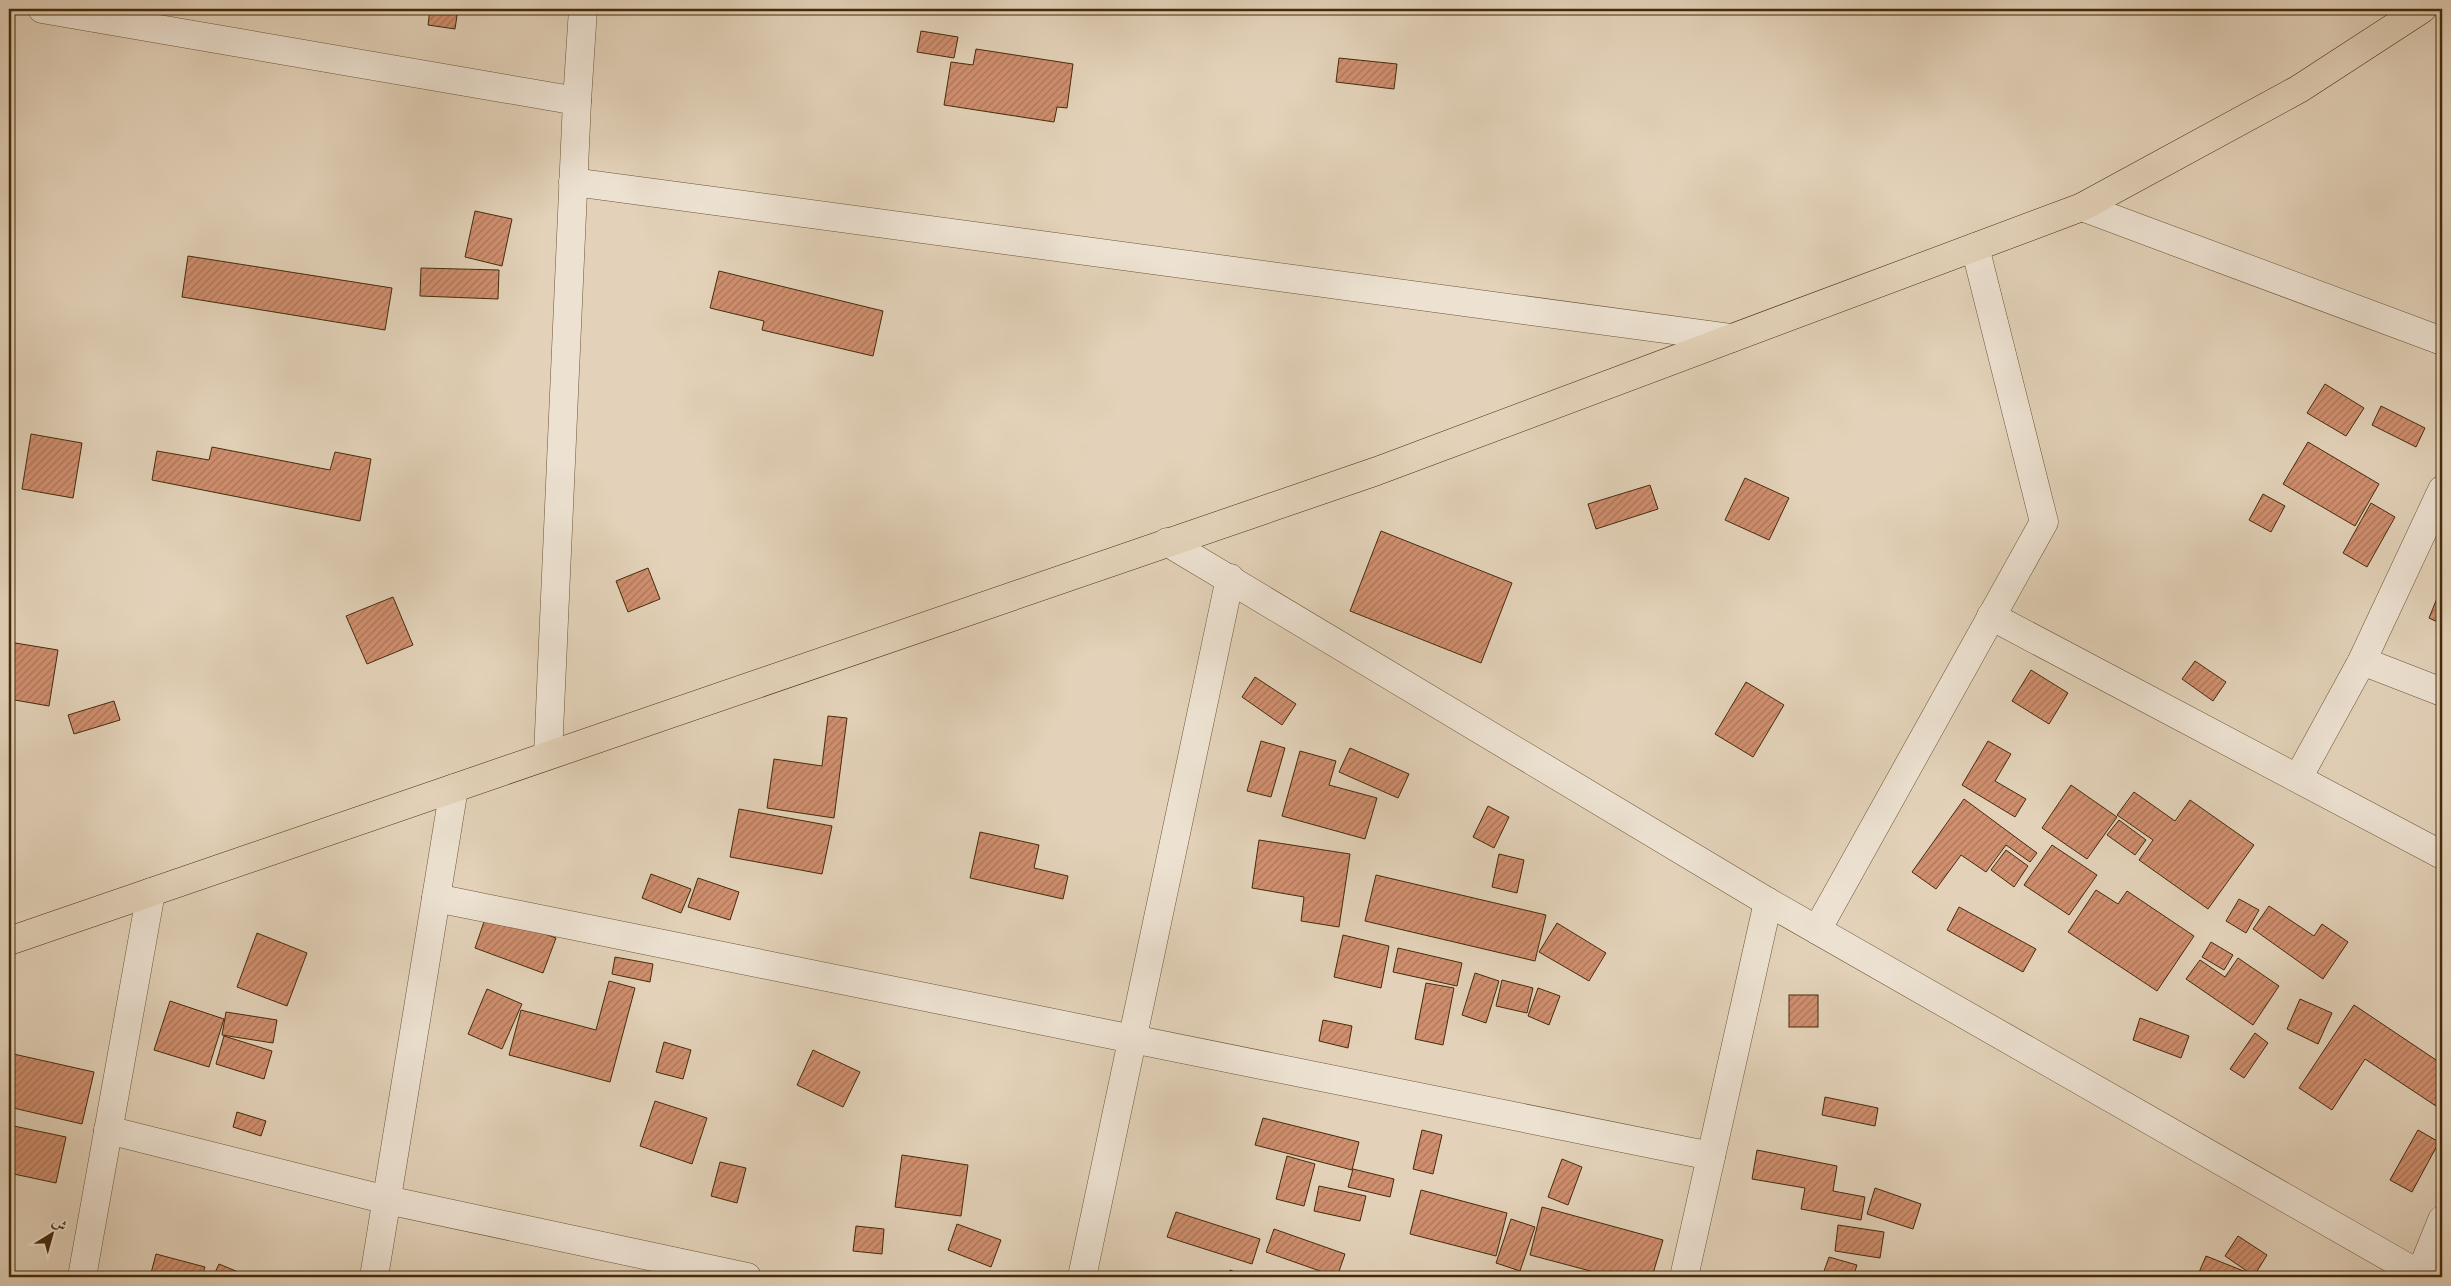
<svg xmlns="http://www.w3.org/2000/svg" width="2451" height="1286" font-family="Cardo,Amiri,serif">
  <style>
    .building { fill: url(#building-hatch); stroke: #452b0a }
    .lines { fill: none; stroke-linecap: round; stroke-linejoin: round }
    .street-casing { stroke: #6c5536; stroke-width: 29 }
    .primary-casing { stroke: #452b0a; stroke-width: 29 }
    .street { stroke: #ede2d2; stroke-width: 28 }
    .primary { stroke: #e3d2b9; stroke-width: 28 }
  </style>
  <defs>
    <pattern id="building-hatch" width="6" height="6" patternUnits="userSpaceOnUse" patternTransform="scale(1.25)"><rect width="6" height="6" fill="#d08f6f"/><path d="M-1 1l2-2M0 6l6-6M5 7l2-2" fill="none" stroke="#ab7559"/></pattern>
  </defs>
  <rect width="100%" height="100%" fill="#e3d2b9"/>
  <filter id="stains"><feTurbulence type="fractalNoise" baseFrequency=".004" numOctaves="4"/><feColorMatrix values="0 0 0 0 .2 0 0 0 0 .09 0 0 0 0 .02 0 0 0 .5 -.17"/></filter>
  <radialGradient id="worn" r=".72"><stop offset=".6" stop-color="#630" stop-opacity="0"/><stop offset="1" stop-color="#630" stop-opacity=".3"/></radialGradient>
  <g class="building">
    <path d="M430,9H458L455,29L428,25Z"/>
    <path d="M921,31L958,37L954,58L917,52Z"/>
    <path d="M976,49L1073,64L1067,108L1057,107L1054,122L944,105L951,62L973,65Z"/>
    <path d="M1339,58L1397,64L1394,89L1336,82Z"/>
    <path d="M475,211L512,219L502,266L465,257Z"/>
    <path d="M188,256L392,288L385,330L182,297Z"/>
    <path d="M421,268L499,270L498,299L420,296Z"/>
    <path d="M719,271L883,311L873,356L762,330L764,321L710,308Z"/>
    <path d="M2325,384L2364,408L2346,436L2307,413Z"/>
    <path d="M2381,406L2425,428L2416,447L2372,425Z"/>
    <path d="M31,434L82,443L73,498L22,489Z"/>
    <path d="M2308,442L2379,484L2355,526L2283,484Z"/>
    <path d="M212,447L330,470L335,452L371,459L360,521L152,480L157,451L209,460Z"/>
    <path d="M1745,478L1789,498L1769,540L1725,520Z"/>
    <path d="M1650,485L1658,509L1596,529L1588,504Z"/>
    <path d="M2263,494L2285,506L2271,532L2249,520Z"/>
    <path d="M2371,503L2395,517L2367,567L2343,553Z"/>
    <path d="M1381,531L1512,583L1481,663L1350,611Z"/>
    <path d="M648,568L660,599L628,612L616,581Z"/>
    <path d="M2442,586V624L2429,618Z"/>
    <path d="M393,597L413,645L367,664L346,616Z"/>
    <path d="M9,642L58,650L49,706L9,699Z"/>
    <path d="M2195,661L2226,682L2213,701L2182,679Z"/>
    <path d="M2031,670L2068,693L2049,724L2012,701Z"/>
    <path d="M1255,677L1296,704L1282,725L1242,697Z"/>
    <path d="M1746,682L1784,705L1753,757L1715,734Z"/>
    <path d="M114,701L120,720L74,734L68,715Z"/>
    <path d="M828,716L847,718L834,818L767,808L774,759L822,766Z"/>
    <path d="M1261,741L1285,748L1271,797L1247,791Z"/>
    <path d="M1988,741L2011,754L1995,781L2026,799L2015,817L1962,785Z"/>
    <path d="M1350,748L1409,774L1398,798L1339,772Z"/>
    <path d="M1300,751L1336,761L1329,785L1377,798L1365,839L1282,816Z"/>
    <path d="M2071,785L2117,817L2087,859L2042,828Z"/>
    <path d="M2134,792L2175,821L2190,800L2254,845L2208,909L2139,860L2153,840L2117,815Z"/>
    <path d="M1964,799L2037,853L2030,862L2006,845L1986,872L1961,855L1936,889L1912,872Z"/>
    <path d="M1488,806L1509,817L1494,848L1473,837Z"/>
    <path d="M739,809L832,826L822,874L730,857Z"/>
    <path d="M2119,820L2146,840L2135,855L2107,835Z"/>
    <path d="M980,832L1039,845L1034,868L1068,876L1063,899L970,878Z"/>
    <path d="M1259,840L1350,854L1339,927L1301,921L1304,897L1252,888Z"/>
    <path d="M2052,845L2097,875L2069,915L2024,885Z"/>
    <path d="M2006,850L2028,866L2014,887L1991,870Z"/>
    <path d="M1499,854L1524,860L1517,893L1492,887Z"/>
    <path d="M651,874L691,889L681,913L642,898Z"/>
    <path d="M1376,875L1546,915L1535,961L1365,921Z"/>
    <path d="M698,878L739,892L730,920L688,907Z"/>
    <path d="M2096,890L2118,904L2127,891L2194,936L2157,991L2068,932Z"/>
    <path d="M2239,899L2259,910L2246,933L2226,921Z"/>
    <path d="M2269,906L2314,936L2322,924L2348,942L2323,979L2253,929Z"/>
    <path d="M1959,907L2036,949L2023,972L1947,930Z"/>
    <path d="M487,913L556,938L543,973L475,948Z"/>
    <path d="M1557,923L1606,953L1589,981L1539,952Z"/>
    <path d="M257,933L307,953L287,1006L237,987Z"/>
    <path d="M1343,935L1389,946L1381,988L1334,977Z"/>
    <path d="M2211,942L2233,955L2224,970L2202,957Z"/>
    <path d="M1398,948L1462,963L1457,986L1393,972Z"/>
    <path d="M615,957L653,964L650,982L612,974Z"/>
    <path d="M2238,958L2279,986L2253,1025L2186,979L2200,960L2225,977Z"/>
    <path d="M1475,973L1499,981L1486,1023L1462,1015Z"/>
    <path d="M1502,980L1533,988L1527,1013L1496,1006Z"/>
    <path d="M609,981L635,988L610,1082L509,1055L521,1010L596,1030Z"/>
    <path d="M1426,983L1454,988L1443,1045L1415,1039Z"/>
    <path d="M1538,988L1560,996L1549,1025L1528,1016Z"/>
    <path d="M487,989L522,1004L502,1049L468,1034Z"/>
    <rect x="1789" y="995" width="29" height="32"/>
    <path d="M2300,999L2332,1013L2318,1044L2287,1029Z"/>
    <path d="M170,1001L224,1019L209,1067L154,1050Z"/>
    <path d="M2354,1005L2442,1064V1110L2365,1059L2332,1110L2299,1088Z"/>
    <path d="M226,1012L277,1020L273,1043L222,1035Z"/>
    <path d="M2140,1018L2189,1036L2181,1058L2133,1040Z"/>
    <path d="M1323,1020L1352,1026L1348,1048L1319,1041Z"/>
    <path d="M2255,1033L2268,1043L2244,1078L2230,1069Z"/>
    <path d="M224,1036L272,1051L264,1079L216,1064Z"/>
    <path d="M664,1042L691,1050L683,1079L656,1072Z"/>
    <path d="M813,1050L860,1072L843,1107L797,1085Z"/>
    <path d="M9,1053L94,1072L82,1124L9,1107Z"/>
    <path d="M1825,1097L1878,1108L1875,1126L1822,1115Z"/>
    <path d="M655,1101L707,1118L692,1164L640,1146Z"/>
    <path d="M237,1112L266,1121L261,1136L233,1127Z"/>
    <path d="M1263,1118L1359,1142L1352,1170L1255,1145Z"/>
    <path d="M9,1125L66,1137L56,1183L9,1173Z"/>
    <path d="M1422,1130L1442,1135L1433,1174L1413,1169Z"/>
    <path d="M2418,1130L2439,1142L2412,1192L2390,1180Z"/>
    <path d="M1757,1150L1837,1166L1833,1191L1865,1197L1861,1220L1801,1209L1805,1188L1752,1179Z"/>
    <path d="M902,1155L968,1165L961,1216L895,1207Z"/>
    <path d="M1287,1156L1315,1164L1304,1206L1276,1199Z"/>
    <path d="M1562,1159L1582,1167L1568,1205L1548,1197Z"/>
    <path d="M720,1162L746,1168L737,1203L711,1196Z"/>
    <path d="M1353,1169L1394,1179L1390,1197L1348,1187Z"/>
    <path d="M1319,1186L1366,1196L1360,1221L1314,1211Z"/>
    <path d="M1875,1188L1921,1204L1913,1229L1867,1214Z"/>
    <path d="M1421,1190L1507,1213L1496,1256L1410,1234Z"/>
    <path d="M1542,1207L1663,1240L1652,1277H1613L1530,1255Z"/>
    <path d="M1176,1212L1260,1239L1252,1264L1167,1237Z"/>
    <path d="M1511,1219L1535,1227L1520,1271L1496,1263Z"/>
    <path d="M957,1224L1001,1240L991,1267L948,1250Z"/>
    <path d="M1838,1225L1884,1232L1880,1258L1835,1251Z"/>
    <path d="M856,1226L884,1229L882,1254L853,1251Z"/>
    <path d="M1274,1229L1345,1254L1337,1277L1266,1252Z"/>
    <path d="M2238,1236L2267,1255L2254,1276L2225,1256Z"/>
    <path d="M156,1254L205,1267L202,1277H150Z"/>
    <path d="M2206,1256L2251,1274L2249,1277H2197Z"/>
    <path d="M1829,1257L1857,1265L1853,1277H1822Z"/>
    <path d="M219,1264L243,1274L242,1277H213Z"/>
    <path d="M1230,1270L1248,1277H1227Z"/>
  </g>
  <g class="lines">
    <g class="street-casing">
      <g id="street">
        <path d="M42,9L577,101"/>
        <path d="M573,182L1732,338"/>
        <path d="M2082,207L2442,341"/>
        <path d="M1167,542L1768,902L2424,1277"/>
        <path d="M1991,616L2442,855"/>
        <path d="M2362,661L2442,692"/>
        <path d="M548,755L577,101L583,9"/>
        <path d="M2298,778L2362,661L2442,490"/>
        <path d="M436,898L1711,1156"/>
        <path d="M1817,930L2044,522L1975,247"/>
        <path d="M108,1130L387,1200L747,1277"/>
        <path d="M82,1277L151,892"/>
        <path d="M374,1277L454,788"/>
        <path d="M1082,1277L1230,578"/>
        <path d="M1684,1277L1768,902"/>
        <path d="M2419,1277L2442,1220"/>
      </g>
    </g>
    <g class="primary-casing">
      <path id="primary" d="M9,941L1377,471L2082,207L2299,89L2422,9"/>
    </g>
    <use href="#street" class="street"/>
    <use href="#primary" class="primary"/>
  </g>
  <rect width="2451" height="1286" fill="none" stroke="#e3d2b9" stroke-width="30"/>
  <rect x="10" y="10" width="2431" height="1266" fill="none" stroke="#452b0a" stroke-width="2.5"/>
  <rect x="15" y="15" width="2421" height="1256" fill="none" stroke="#452b0a"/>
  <g transform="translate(52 1234) rotate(37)" stroke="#ede2d2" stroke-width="4" paint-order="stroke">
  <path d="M0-4L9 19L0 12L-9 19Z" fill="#452b0a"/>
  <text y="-8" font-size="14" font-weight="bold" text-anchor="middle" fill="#452b0a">ش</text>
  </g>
  <rect width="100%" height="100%" filter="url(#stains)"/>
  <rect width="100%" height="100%" fill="url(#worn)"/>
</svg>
